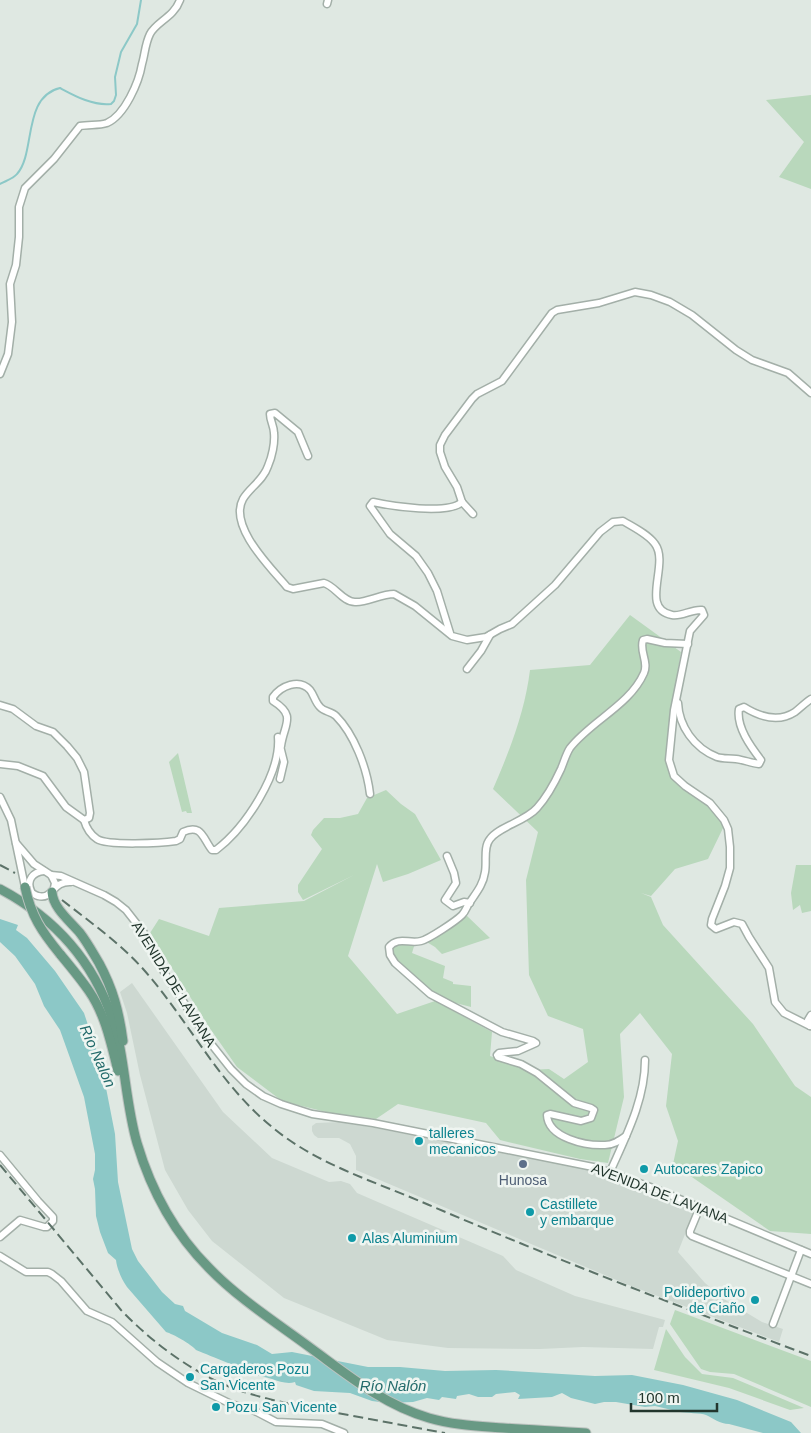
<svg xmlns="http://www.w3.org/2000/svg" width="811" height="1433" font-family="Helvetica,sans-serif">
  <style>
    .built { fill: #cdd8d1 }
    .green { fill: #b9d8bc }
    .water { fill: #8cc8c7 }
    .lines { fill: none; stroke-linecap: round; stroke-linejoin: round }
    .stream { stroke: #8cc8c7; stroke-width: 2 }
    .minor-casing { stroke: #a3afa8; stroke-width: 9 }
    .major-casing { stroke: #bdc3c0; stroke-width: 11 }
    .minor { stroke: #fff; stroke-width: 6 }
    .major { stroke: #689984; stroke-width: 9 }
    .rail { stroke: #5c7268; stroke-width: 2; stroke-dasharray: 10 5; stroke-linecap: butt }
    .major-bridge-casing { stroke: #bdc3c0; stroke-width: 11; stroke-linecap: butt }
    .major-bridge { stroke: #689984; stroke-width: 9 }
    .culture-dot { fill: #0f9aa8; stroke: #eff5f1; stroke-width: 2 }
    .service-dot { fill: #5c6f8a; stroke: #eff5f1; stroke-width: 2 }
    .labels { text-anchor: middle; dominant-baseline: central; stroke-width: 5; stroke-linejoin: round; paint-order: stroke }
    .street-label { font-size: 14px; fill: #22362d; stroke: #eff5f1 }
    .culture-label { font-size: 14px; fill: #0d838f; stroke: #eff5f1; text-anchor: start }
    .service-label { font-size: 14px; fill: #4e5e75; stroke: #eff5f1 }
    .water-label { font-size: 15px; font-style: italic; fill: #236b6b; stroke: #eff5f1 }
  </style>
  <rect width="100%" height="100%" fill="#dfe8e2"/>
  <g class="built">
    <path d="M132,983L223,1112L272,1158L329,1182L341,1181L350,1184L357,1193L503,1256L516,1270L575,1296L665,1320L663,1327H659L653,1349L583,1347L540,1349L448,1348L387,1340L284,1298L212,1241L188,1210L165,1170L140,1075L127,1013L120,992Z"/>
    <path d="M340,1122L375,1128L589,1170L685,1207L693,1214L678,1252L705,1283L727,1301L762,1322L783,1329L779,1342L626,1284L356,1170V1156L350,1144L339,1138H318L314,1135L312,1131V1126L316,1123Z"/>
  </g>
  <g class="green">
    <path d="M811,95V189L779,177L804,142L766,100Z"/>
    <path d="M630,615L681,652L668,728L667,768L681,788L701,800L717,815L724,826L708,859L675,869L651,896L641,893L651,897L663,925L753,1024L795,1086L811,1097V1234L770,1231L673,1164L678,1141L666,1106L672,1054L640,1013L620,1034L624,1097L608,1163L580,1159L500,1140L486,1123L398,1104L376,1119L330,1113L282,1101L237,1067L209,1027L150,933L159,919L209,936L219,908L304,901L354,875L303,900L298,892V885L322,849L311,835L313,830L324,818H340L358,814L367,798L386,790L401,804L415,814L441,860L408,874L383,882L377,864L348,956L397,1014L435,1001L492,1032L490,1056L528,1070L549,1069L564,1079L588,1062L583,1029L548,1016L529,975L526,880L538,832L493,789C510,750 525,711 530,670L590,665Z"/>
    <path d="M178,753L192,813H187L186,811L182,812L169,762Z"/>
    <path d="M796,865H811V911L802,913L800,905L793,910L791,893Z"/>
    <path d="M466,915L490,938L442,954L435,947L425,941Z"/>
    <path d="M415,943L412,953L445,966L443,978L453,982V984L471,986V1007L444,1000L432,993L417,977L396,960L392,947L394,944Z"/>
    <path d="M675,1310L811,1361V1407L734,1374L710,1372L701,1369L670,1324Z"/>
    <path d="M666,1329L685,1357L702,1374L733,1378L804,1408L790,1410L729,1388L654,1370Z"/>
  </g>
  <path class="water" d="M0,919L18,925L16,930L27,938L55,971L84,1013L101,1064L107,1093L115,1134L118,1182L132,1249L138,1261L162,1292L175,1304L183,1306L185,1311L222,1333L257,1345L272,1354L292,1352L368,1367H400L445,1371L496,1370L595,1376L632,1375L683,1385L737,1400L791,1422L801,1433H763L729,1424C720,1424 713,1418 706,1415C701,1413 686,1413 680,1412V1410H672L655,1406L645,1407L616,1402H604L595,1404L571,1398L562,1393L552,1397L518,1399L520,1395L515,1392L496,1394L492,1397H478L469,1394L457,1396L456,1399L442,1397L439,1400L427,1398L413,1402L387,1403L372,1401L350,1393L314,1391L296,1385L295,1382C282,1386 268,1375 253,1375L250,1370C245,1371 204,1353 196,1350C191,1344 173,1334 166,1332L127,1287C122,1280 117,1269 116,1260L108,1253L100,1232L96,1216L95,1189L93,1179L95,1170V1154L84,1097L60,1030L44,1006L35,984L15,956L0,942Z"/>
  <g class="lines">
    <path class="stream" d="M0,184C5,181 13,179 17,174C36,153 22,97 60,88C75,96 93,106 111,104L114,101L116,95L115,77L121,52L137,24L141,0"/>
    <g class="minor-casing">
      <g id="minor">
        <path d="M327,4L328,0"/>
        <path d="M0,374L8,354L12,322L10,284L16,265L19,237V207L25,188L54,159L80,126C89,124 98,126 107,123C125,115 139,82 142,64C145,54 145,44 150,34C156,22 174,17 180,0"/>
        <path d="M308,456L298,432L275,413L270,414C270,421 274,426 274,433C275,443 272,457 268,466C263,481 250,487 243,499C228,526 271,568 287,587L293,589L324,583C335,586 343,602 355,602C366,603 381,594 394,594L415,606L452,636L467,640L486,637L500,629L512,624L555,585L600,532L613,522L623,521C633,527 648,534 655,544C670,564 639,609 672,615C682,617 691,609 702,610L704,615L690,631L674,710L669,760L674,776L685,786L710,803L724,820L728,829L730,847V868L725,886L712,919L711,925L716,929L734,922L742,924L749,937L769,968L775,1002L784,1013L810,1026"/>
        <path d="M462,502L457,487L445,467L440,452V445L445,435L472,399L477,394L502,381L552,313L557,310L599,303L635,292L651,295L670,302L692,315L736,350L752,360L788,373L811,393"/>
        <path d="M462,502L473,514"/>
        <path d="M450,633L437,591L428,573L416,556L390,534L370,506L373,502C391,506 448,515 462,502"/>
        <path d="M467,669L481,651L490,635"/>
        <path d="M678,703C679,726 694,748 717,757C723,759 729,758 736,759C744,760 751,763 759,764L761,760C751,747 736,727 739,709L744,707C760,717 778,723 795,712C800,708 805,703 811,699"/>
        <path d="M0,705L13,709L36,726L53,732L67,746L77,758L84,772L90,813L89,818L84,820L66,807L43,776L18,766L0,764"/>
        <path d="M280,746L284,762L280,779"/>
        <path d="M281,746C284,724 297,716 273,701V697C281,686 299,678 310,690C314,695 315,702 320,707C324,712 331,711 336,716C354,734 367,768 370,794"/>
        <path d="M0,797L11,820L25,887C29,890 33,895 38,896C53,900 52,881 71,882"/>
        <path d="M84,820C86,827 91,835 97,839C108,846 162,843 176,841L180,839L183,832C202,823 203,839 212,850H216C245,828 281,774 278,737"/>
        <path d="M16,843L34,864L51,875L55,883L54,888"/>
        <path d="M447,856L454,873L456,883L445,900L453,906L464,902L470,903"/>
        <path d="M51,875L61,876L104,895L116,902L126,910L144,933L165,974L212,1045L231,1069L246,1084L263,1096L281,1104L312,1114L373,1123L598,1168L653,1188L811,1254"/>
        <path d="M31,891C26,880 33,872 44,871"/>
        <path d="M810,1026L808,1020L811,1015"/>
        <path d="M626,1136C619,1141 613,1145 605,1145C586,1146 548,1138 547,1115L550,1114L581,1121L591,1118L594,1110L591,1108L574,1103L537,1073L521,1064L498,1057L497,1055L499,1053L518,1051L536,1043L533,1041L502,1032L430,994L395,963L390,955L389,947C398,936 409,944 421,941C429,939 456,921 462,915C465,912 466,909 468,905C475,894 483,886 485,872C487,862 483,847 490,839C498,827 526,821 537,808C547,797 555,782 561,769C564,762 566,754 570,748C591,721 630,705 644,673C649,662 639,651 643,640L647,639L665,643L688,644"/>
        <path d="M0,1155L38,1201L53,1217V1221L47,1227H44L20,1220L0,1237"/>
        <path d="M610,1172C626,1136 645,1100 645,1060"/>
        <path d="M700,1207L690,1231V1234L692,1236L811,1284"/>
        <path d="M0,1256L26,1272H48L52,1274L61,1281L87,1311L112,1322L157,1362L188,1383L231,1404L253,1410L276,1422L322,1424L344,1433"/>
        <path d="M773,1324L801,1250"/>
      </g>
    </g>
    <g class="major-casing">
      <g id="major">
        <path d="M0,889C64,923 105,975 120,1048C126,1080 128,1112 137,1143C151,1190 174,1233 209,1268C239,1299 277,1323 312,1349C349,1376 384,1405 429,1418C453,1425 478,1426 503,1428C531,1430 558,1431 586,1433"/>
        <path d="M52,892C53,908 70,921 80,933C87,942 93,953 99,963C113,989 119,1011 123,1041"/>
        <path d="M60,954C70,966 80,978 89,991C105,1014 111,1043 118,1071"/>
      </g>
    </g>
    <use href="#minor" class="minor"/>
    <use href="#major" class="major"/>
    <g class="rail">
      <path d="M0,865L15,873"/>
      <path d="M62,900C90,922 120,943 144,970C189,1021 218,1083 272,1127C316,1164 376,1182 429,1205C555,1259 683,1308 811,1356"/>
      <path d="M0,1165L121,1310C147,1337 175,1359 208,1377C247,1397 290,1404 332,1412C370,1419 407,1426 445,1433"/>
    </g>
    <g class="major-bridge-casing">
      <path id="major-bridge" d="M25,887C31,916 42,932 60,954"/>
    </g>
    <use href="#major-bridge" class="major-bridge"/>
  </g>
  <g class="culture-dot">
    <circle cx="419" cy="1141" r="5"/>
    <circle cx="644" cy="1169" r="5"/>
    <circle cx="530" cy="1212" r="5"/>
    <circle cx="352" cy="1238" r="5"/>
    <circle cx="755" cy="1300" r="5"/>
    <circle cx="190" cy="1377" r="5"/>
    <circle cx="216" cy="1407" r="5"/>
  </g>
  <circle class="service-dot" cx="523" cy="1164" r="5"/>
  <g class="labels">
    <g class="street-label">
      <text transform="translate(174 984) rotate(58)">AVENIDA DE LAVIANA</text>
      <text transform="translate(660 1193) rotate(21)">AVENIDA DE LAVIANA</text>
    </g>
    <g class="culture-label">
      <text x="429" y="1133">talleres<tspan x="429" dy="16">mecanicos</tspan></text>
      <text x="654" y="1169">Autocares Zapico</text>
      <text x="540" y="1204">Castillete<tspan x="540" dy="16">y embarque</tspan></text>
      <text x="362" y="1238">Alas Aluminium</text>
      <text x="745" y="1292" text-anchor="end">Polideportivo<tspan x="745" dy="16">de Ciaño</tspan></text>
      <text x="200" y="1369">Cargaderos Pozu<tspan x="200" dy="16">San Vicente</tspan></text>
      <text x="226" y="1407">Pozu San Vicente</text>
    </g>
    <g class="service-label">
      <text x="523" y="1180">Hunosa</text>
    </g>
    <g class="water-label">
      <text transform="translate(98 1056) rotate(66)">Río Nalón</text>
      <text x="393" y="1385">Río Nalón</text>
    </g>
  </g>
  <path d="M631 1403v8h86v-8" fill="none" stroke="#22362d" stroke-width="2.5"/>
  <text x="638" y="1403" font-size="15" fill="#22362d" stroke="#eff5f1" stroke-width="4" paint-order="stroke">100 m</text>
</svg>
